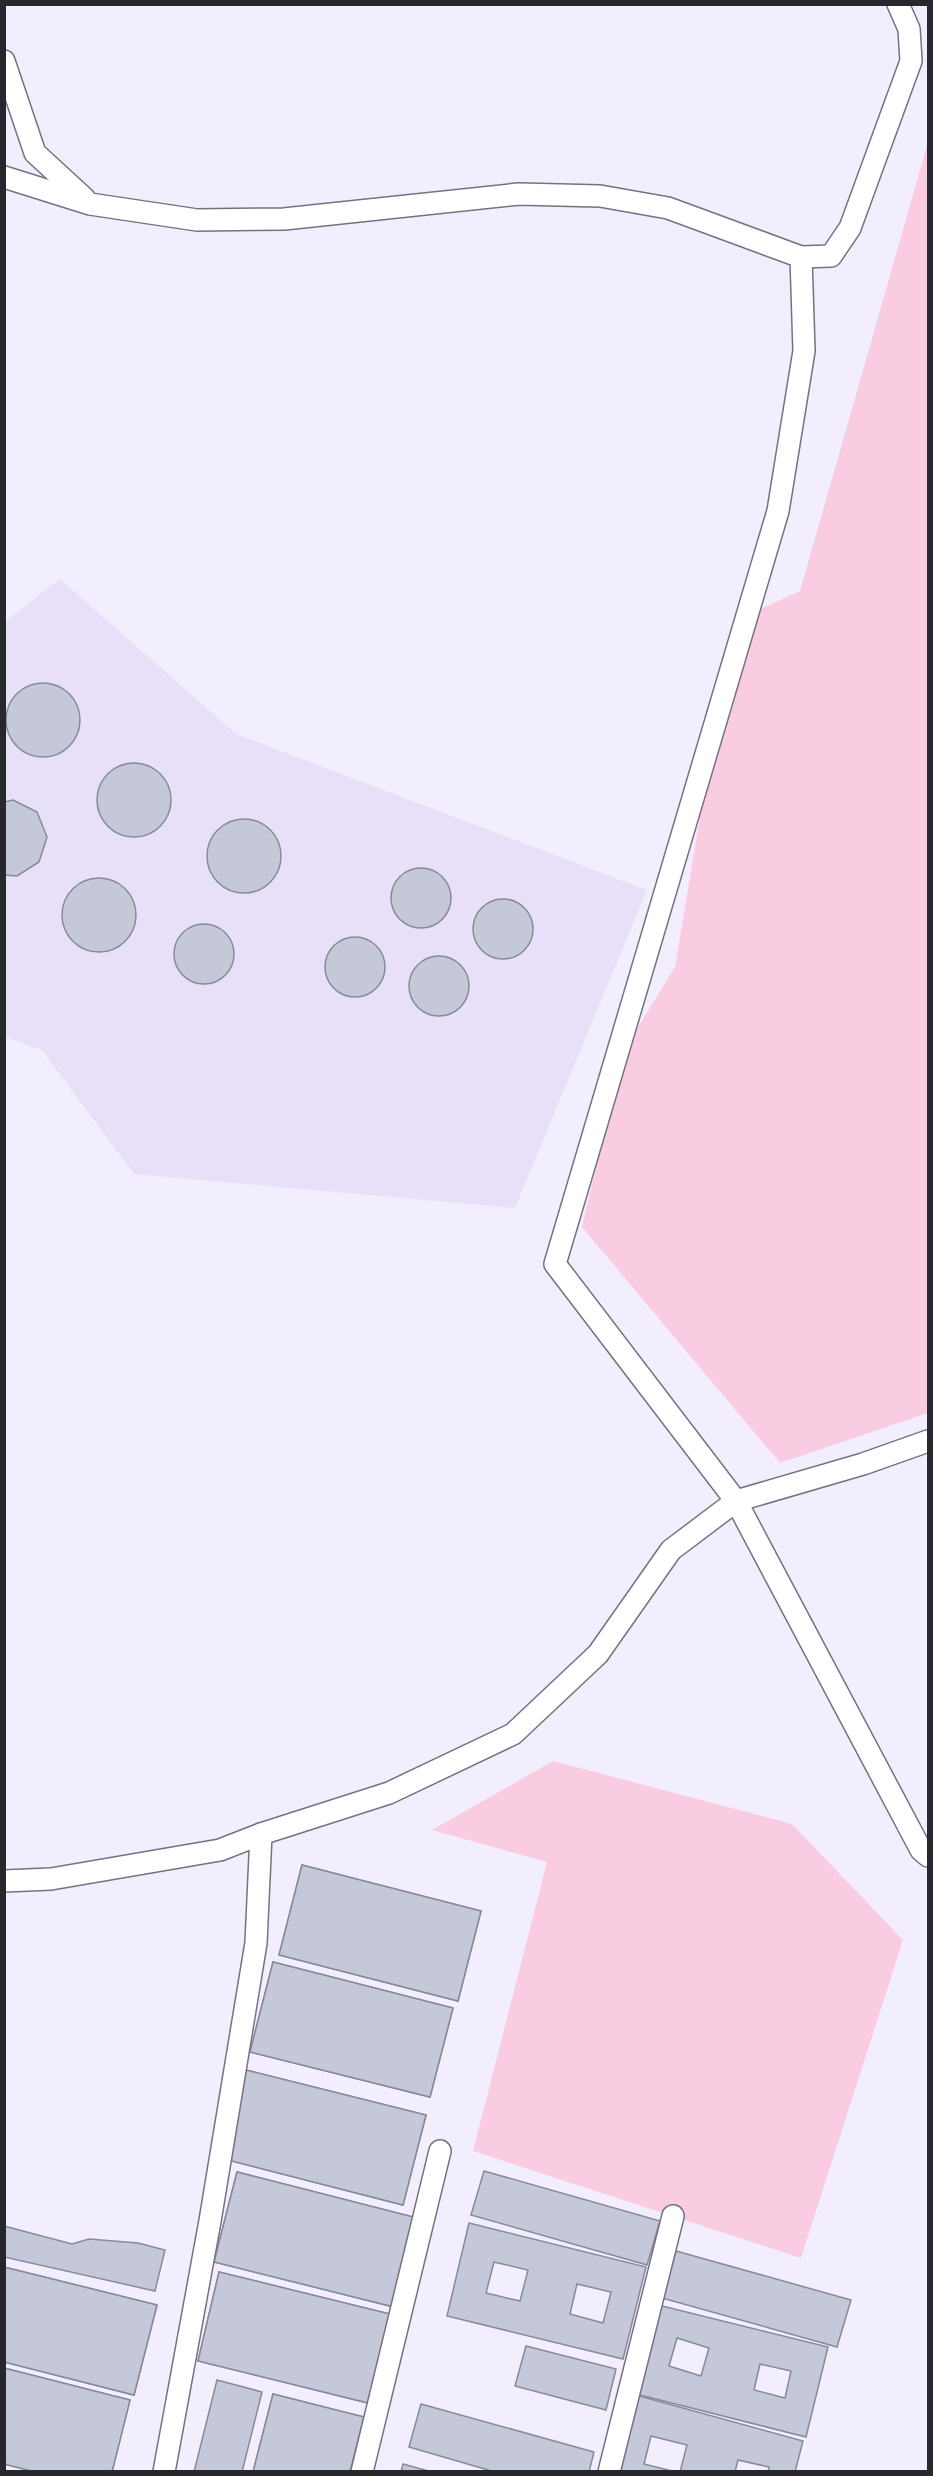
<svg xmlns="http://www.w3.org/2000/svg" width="933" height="2476" font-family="'Crimson Pro',serif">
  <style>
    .built { fill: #e8e0f9 }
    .green { fill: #facce2 }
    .building { fill: #c4c8d9; stroke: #868a9a; stroke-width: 1.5; fill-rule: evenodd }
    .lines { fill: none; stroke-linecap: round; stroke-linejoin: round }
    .minor-casing { stroke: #767181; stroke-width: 24 }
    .minor { stroke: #fff; stroke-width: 21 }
  </style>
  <rect width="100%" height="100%" fill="#f2eefd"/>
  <path class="built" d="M60,579L236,734L647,890L515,1208L134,1174L42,1050L5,1037L4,622Z"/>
  <g class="green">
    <path d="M928,142V1413L780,1463L582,1227L624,1050L675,967L707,775L758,610L800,591Z"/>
    <path d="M553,1761L792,1824L903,1940L801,2258L473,2151L547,1862L432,1830Z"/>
  </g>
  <g class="building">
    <circle cx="43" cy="720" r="37"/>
    <circle cx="134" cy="800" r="37"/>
    <path d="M13,800L37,812L47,837L39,862L17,876L4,875V802Z"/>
    <circle cx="244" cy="856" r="37"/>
    <circle cx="421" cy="898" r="30"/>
    <circle cx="99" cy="915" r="37"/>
    <circle cx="503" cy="929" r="30"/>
    <circle cx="204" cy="954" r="30"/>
    <circle cx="355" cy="967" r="30"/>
    <circle cx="439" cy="986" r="30"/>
    <path d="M302,1865L481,1911L458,2001L279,1955ZM320,1906L351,1914L343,1944L312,1935ZM408,1923L440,1932L431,1961L400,1953Z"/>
    <path d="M302,1865L481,1911L458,2001L279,1955Z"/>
    <path d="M273,1962L453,2008L430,2097L250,2052ZM297,2001L328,2009L320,2039L289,2030ZM384,2022L415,2031L407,2060L376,2052Z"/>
    <path d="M273,1962L453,2008L430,2097L250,2052Z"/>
    <path d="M246,2070L426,2115L403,2205L224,2159ZM305,2112L336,2121L328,2150L297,2142ZM358,2132L389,2140L381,2170L350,2161Z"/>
    <path d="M246,2070L426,2115L403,2205L224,2159Z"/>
    <path d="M484,2171L660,2221L647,2265L471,2215Z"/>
    <path d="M237,2172L417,2218L394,2307L214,2262ZM261,2214L292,2223L284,2252L253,2244ZM350,2233L381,2242L373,2272L342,2263Z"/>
    <path d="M237,2172L417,2218L394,2307L214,2262Z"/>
    <path d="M469,2223L646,2267L623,2359L447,2316ZM494,2262L528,2270L520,2301L486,2293ZM577,2284L611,2292L603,2323L570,2314Z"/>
    <path d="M4,2226L72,2244L89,2239L138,2243L165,2250L155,2291L4,2257Z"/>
    <path d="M676,2251L851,2300L837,2347L662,2298Z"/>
    <path d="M4,2267L157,2305L134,2395L4,2362V2324L28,2330L37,2301L5,2292L4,2296ZM83,2314L114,2323L106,2352L75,2343Z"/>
    <path d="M4,2267L157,2305L134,2395L4,2362Z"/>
    <path d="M219,2272L390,2314L368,2403L198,2361ZM247,2311L278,2320L270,2349L239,2341ZM319,2331L350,2340L342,2369L311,2360Z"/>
    <path d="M219,2272L390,2314L368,2403L198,2361Z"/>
    <path d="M654,2304L828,2347L806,2437L632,2393ZM677,2338L709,2348L701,2376L669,2366ZM760,2364L791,2371L785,2398L754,2390Z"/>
    <path d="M526,2346L616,2369L606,2410L515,2386Z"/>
    <path d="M4,2368L130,2400L112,2472H35L4,2464V2431L10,2433L18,2403L4,2399ZM65,2416L96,2425L88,2454L57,2446Z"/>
    <path d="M4,2368L130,2400L112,2472H35L4,2464Z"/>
    <path d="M217,2380L262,2392L242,2472H194Z"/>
    <path d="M273,2394L364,2417L350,2472H318L323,2451L292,2443L284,2472H253Z"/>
    <path d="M273,2394L364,2417L350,2472H253Z"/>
    <path d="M632,2394L803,2441L795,2472H768L769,2467L738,2460L735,2472H680L687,2445L651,2436L644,2464L676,2472H611Z"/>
    <path d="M421,2404L594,2452L589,2472H495L409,2447Z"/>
    <path d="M403,2464L432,2472H401Z"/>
  </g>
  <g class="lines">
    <g class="minor-casing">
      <g id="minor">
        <path d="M4,61L35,153L84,198"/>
        <path d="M4,177L90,204L197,220L284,219L519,194L600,196L668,208L801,257L831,256L850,228L911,61L909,29L898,4"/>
        <path d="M801,257L804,351L778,511L555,1264L736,1501L863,1464L928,1441"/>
        <path d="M4,1881L51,1879L220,1850L261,1834L389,1793L513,1734L598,1654L671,1550L736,1501L921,1850L928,1856"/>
        <path d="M164,2472L210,2221L256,1943L261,1834"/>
        <path d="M362,2472L440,2151"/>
        <path d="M609,2472L673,2216"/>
      </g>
    </g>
    <use href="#minor" class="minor"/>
  </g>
  <rect width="933" height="2476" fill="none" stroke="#29272e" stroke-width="12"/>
</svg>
